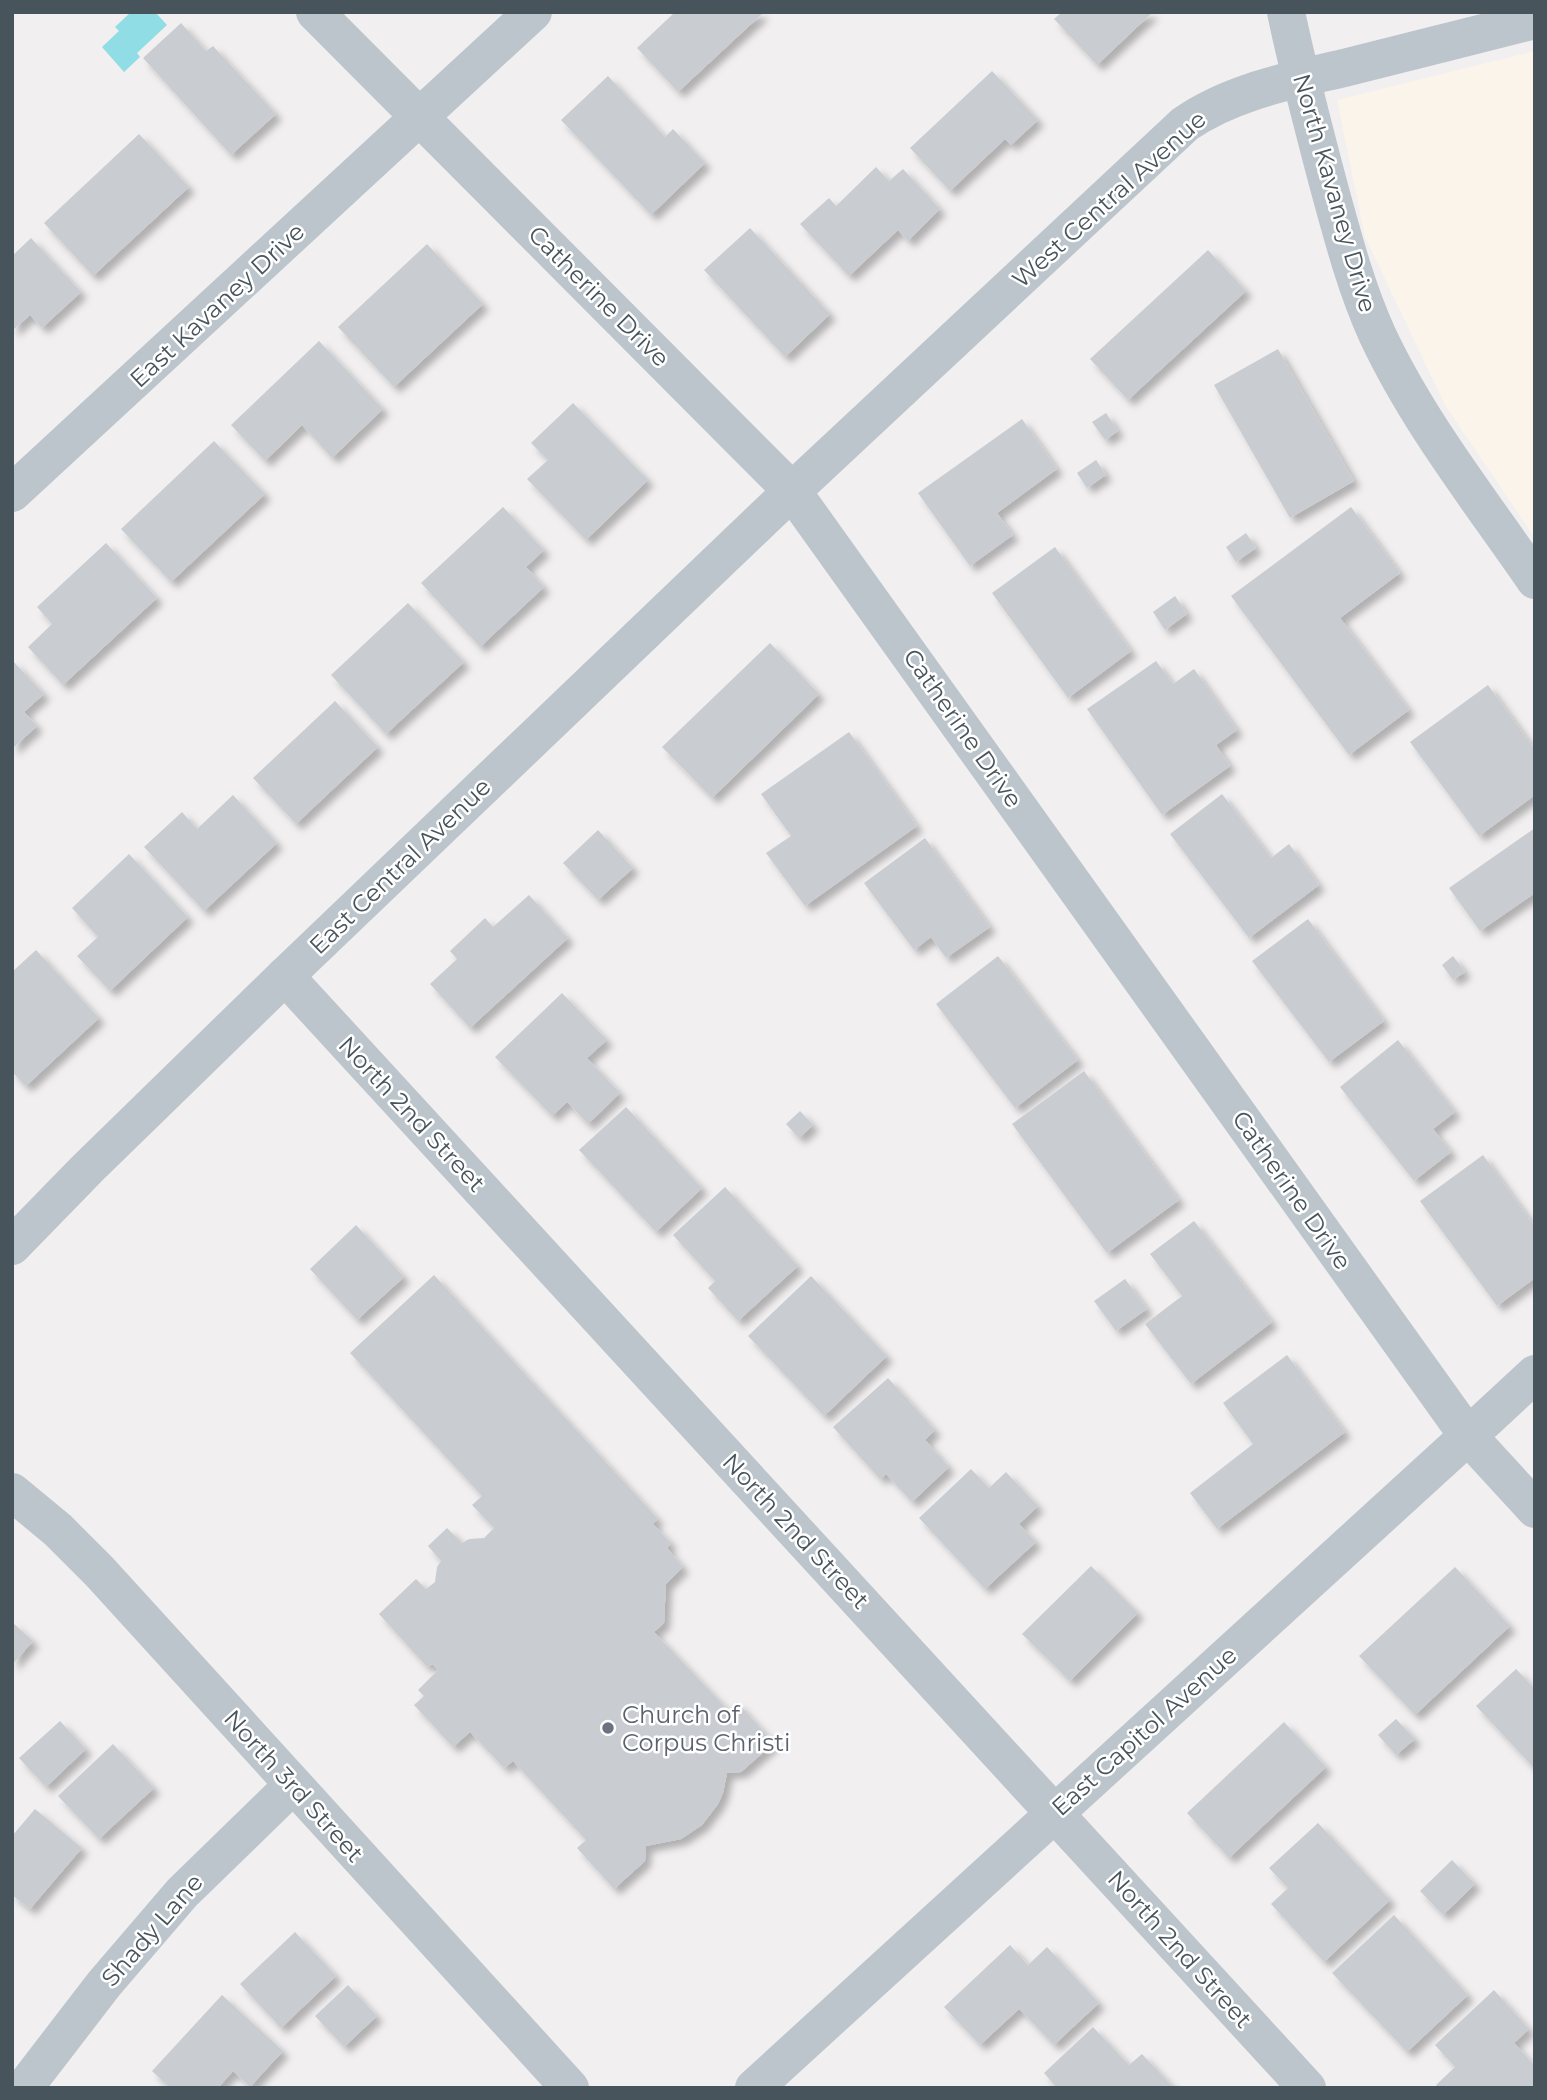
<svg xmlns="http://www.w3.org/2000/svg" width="1547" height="2100" font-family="Montserrat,sans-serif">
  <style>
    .commercial { fill: #fbf4ea }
    .water { fill: #91dde5 }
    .building { fill: #c9cdd1; filter: url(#shadow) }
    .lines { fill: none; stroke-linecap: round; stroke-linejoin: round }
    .minor { stroke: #bbc5cb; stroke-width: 38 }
    .tertiary { stroke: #bbc5cb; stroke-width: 38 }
    .worship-dot { fill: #6b7280; stroke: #fff; stroke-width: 2.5 }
    .labels { text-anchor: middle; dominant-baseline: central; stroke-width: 5; stroke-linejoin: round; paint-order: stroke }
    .street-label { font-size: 24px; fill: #48545b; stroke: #fff }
    .worship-label { font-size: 24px; fill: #5b616d; stroke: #fff; text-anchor: start }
  </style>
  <defs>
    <filter id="shadow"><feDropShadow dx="6" dy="6" stdDeviation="3.5" flood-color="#0004"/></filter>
  </defs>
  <rect width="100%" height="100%" fill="#f1efef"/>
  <path class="commercial" d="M1535,51V538L1445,405L1365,237L1337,100Z"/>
  <path class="water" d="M131,12H155L167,25L137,53L140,57L124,72L102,47L119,31L115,27Z"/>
  <g class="building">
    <path d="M675,12H760L762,14L678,92L637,48Z"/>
    <path d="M1062,12H1153L1097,65L1054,19Z"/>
    <path d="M181,23L206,51L213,46L276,114L231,155L143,58Z"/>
    <path d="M992,71L1038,120L1011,145L1005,139L950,191L910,148Z"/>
    <path d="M608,76L665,137L673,129L705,163L651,215L561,120Z"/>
    <path d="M139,134L189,187L93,276L44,223Z"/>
    <path d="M876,167L889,181L903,169L940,209L908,241L898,230L849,276L800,224L829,198L836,206Z"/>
    <path d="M750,228L830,314L785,357L704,270Z"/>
    <path d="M31,238L81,292L42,328L30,315L12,331V256Z"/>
    <path d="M427,244L483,304L394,387L338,327Z"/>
    <path d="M1208,250L1246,291L1128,400L1090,359Z"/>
    <path d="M319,341L383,409L332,458L302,425L265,461L231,425Z"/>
    <path d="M1278,349L1354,481L1290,518L1214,385Z"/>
    <path d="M573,403L648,480L586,540L527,479L548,460L531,443Z"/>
    <path d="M1106,413L1118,431L1105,440L1092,422Z"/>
    <path d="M1022,419L1057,469L997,513L1013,535L970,566L918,493Z"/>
    <path d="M214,441L265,494L171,582L121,529Z"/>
    <path d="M1096,460L1106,475L1087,488L1077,473Z"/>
    <path d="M503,507L544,550L526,567L544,587L480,647L421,583Z"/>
    <path d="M1351,507L1400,573L1340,618L1409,710L1349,755L1231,596Z"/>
    <path d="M1246,533L1256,548L1236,562L1226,547Z"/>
    <path d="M106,543L157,598L63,685L28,647L52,624L37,607Z"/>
    <path d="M1055,547L1131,651L1068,698L992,593Z"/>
    <path d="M1175,596L1187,614L1165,630L1153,612Z"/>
    <path d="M408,603L464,662L386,734L331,675Z"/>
    <path d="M770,643L819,694L712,798L662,747Z"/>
    <path d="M12,660L44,694L24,712L37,726L12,749Z"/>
    <path d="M1156,661L1173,684L1194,669L1237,730L1216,745L1230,766L1162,815L1087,709Z"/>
    <path d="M1488,685L1535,750V795L1479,836L1410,742Z"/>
    <path d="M335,701L378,747L296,824L253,778Z"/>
    <path d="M849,732L917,826L805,906L766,853L791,836L761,794Z"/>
    <path d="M1222,794L1271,858L1289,844L1319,885L1249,938L1170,834Z"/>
    <path d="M233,795L277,843L204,911L144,847L182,812L197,829Z"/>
    <path d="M1535,828V893L1480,931L1449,888Z"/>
    <path d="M598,830L633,868L598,900L563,863Z"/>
    <path d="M925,838L990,927L946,958L931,937L914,950L864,883Z"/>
    <path d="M129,854L188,917L110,991L77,956L98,937L72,908Z"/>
    <path d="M529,895L568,938L470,1028L430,984L457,959L450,951L485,918L493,927Z"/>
    <path d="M1308,919L1384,1021L1329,1062L1252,961Z"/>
    <path d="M36,950L99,1018L26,1086L12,1072V972Z"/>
    <path d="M998,956L1078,1060L1015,1108L936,1004Z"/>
    <path d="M1453,956L1465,972L1453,980L1442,965Z"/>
    <path d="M562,993L607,1040L587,1058L620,1093L588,1124L567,1102L552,1116L495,1057Z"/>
    <path d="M1398,1040L1455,1112L1433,1129L1451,1152L1414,1181L1340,1087Z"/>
    <path d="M1084,1071L1179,1200L1107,1253L1012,1124Z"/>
    <path d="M626,1107L702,1188L656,1232L579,1150Z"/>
    <path d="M800,1111L813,1125L799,1138L786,1124Z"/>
    <path d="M1483,1155L1535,1227V1278L1497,1306L1420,1201Z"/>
    <path d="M725,1187L798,1266L738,1321L708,1288L715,1281L673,1235Z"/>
    <path d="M1194,1221L1272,1322L1191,1384L1145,1324L1182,1296L1150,1254Z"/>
    <path d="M356,1225L404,1277L357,1320L310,1269Z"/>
    <path d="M434,1275L658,1519L653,1524L671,1543L667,1548L683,1567L666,1584L664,1623L654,1632L728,1710L737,1702L774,1743L741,1772L727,1773L723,1793L718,1804L702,1825L681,1839L646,1846L645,1861L614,1889L577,1848L586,1840L513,1761L504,1768L470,1732L453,1747L414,1705L424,1696L418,1690L438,1670L432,1664L427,1667L379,1614L416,1579L426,1589L435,1582L437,1567L441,1561L428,1546L447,1528L462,1543L469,1539L484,1538L494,1528L472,1505L482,1496L350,1353Z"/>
    <path d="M811,1276L887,1356L824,1416L748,1336Z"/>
    <path d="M1125,1279L1147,1309L1116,1331L1094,1301Z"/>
    <path d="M1287,1355L1345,1432L1217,1529L1190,1493L1253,1444L1223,1403Z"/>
    <path d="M888,1378L935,1430L925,1440L949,1467L912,1502L886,1474L880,1479L833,1427Z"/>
    <path d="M971,1469L989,1488L1006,1472L1038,1506L1019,1524L1036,1542L985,1589L919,1518Z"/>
    <path d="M1091,1566L1138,1613L1070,1681L1022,1634Z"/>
    <path d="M1455,1567L1510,1626L1415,1715L1359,1656Z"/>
    <path d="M12,1622L33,1641L12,1665Z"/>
    <path d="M1516,1669L1535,1689V1769L1476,1706Z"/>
    <path d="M1396,1719L1415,1739L1396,1755L1378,1735Z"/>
    <path d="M60,1721L86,1749L46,1787L19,1758Z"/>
    <path d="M1284,1722L1326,1767L1229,1858L1187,1813Z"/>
    <path d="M113,1744L154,1788L99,1839L58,1796Z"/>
    <path d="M35,1809L82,1848L30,1909L12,1895V1836Z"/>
    <path d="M1318,1823L1390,1900L1324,1962L1271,1904L1288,1888L1269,1868Z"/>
    <path d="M1452,1860L1475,1884L1443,1915L1420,1891Z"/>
    <path d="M1394,1915L1468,1995L1407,2052L1332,1973Z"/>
    <path d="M295,1932L336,1976L281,2028L240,1984Z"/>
    <path d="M1010,1945L1028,1965L1047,1947L1099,2003L1054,2045L1019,2009L980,2045L944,2007Z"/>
    <path d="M348,1985L377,2016L344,2047L315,2016Z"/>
    <path d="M1494,1990L1529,2029L1514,2043L1535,2066V2088H1439L1436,2085L1455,2067L1435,2045Z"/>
    <path d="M222,1995L283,2051L250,2087L233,2071L218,2088H170L152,2071Z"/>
    <path d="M1093,2027L1129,2065L1142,2054L1174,2088H1057L1044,2073Z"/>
  </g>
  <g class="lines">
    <g class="minor">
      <path d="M315,12L792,491L1468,1436L1535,1509"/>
      <path d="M1286,12C1298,70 1313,126 1328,183C1342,234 1355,285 1377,334C1418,422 1480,500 1535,580"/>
      <path d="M12,493L533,12"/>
      <path d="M285,976L1307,2088"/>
      <path d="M12,1246L87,1169L285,976L792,491L1185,124C1234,90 1295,80 1352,66C1413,51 1474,35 1535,20"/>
      <path d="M1468,1436L1535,1374"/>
      <path d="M12,1492L58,1530L99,1571L570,2088"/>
      <path d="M24,2088L104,1984L182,1893L293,1785"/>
    </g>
    <path class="tertiary" d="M754,2088L1468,1436"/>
  </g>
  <circle class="worship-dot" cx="608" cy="1728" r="7"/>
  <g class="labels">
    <g class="street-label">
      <text transform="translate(1335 193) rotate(74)">North Kavaney Drive</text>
      <text transform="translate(1109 199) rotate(-42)">West Central Avenue</text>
      <text transform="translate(599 296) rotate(45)">Catherine Drive</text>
      <text transform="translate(217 305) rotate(-43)">East Kavaney Drive</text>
      <text transform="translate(963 728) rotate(55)">Catherine Drive</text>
      <text transform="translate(400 866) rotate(-44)">East Central Avenue</text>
      <text transform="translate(412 1114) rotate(47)">North 2nd Street</text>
      <text transform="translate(1292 1190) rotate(55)">Catherine Drive</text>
      <text transform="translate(796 1531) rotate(47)">North 2nd Street</text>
      <text transform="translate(1144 1731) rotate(-42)">East Capitol Avenue</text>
      <text transform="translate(294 1786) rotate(48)">North 3rd Street</text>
      <text transform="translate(152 1930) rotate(-49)">Shady Lane</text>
      <text transform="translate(1180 1949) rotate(48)">North 2nd Street</text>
    </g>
    <g class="worship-label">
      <text x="622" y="1714">Church of<tspan x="622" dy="28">Corpus Christi</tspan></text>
    </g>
  </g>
  <rect width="1547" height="2100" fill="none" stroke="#48545b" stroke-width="28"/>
</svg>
